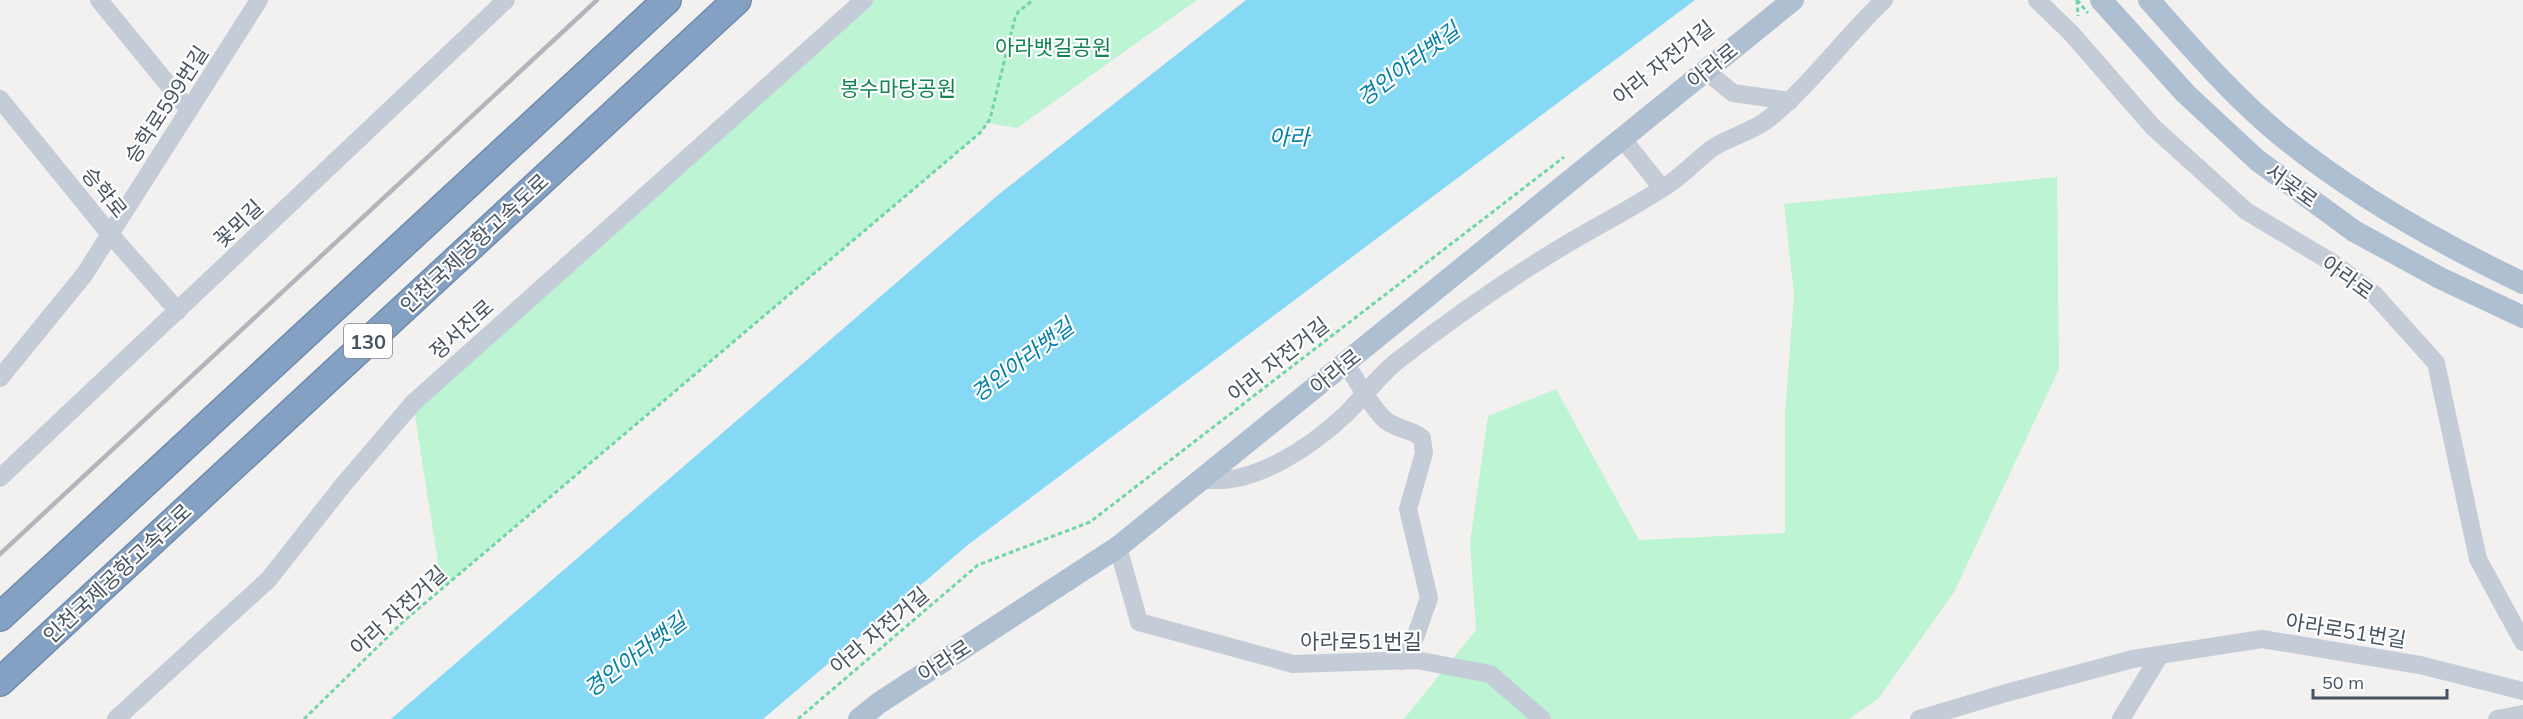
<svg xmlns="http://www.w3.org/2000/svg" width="2523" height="719" font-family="Mulish,'Noto Sans KR',sans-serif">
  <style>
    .green { fill: #bcf4d4 }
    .water { fill: #85d9f5 }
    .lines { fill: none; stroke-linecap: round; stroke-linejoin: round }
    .highway-casing { stroke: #6f8caf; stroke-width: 30 }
    .path { stroke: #70d5a7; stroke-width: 3; stroke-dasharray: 4.5 3; stroke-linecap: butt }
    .minor { stroke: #c3ccd7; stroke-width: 18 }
    .major { stroke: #aebfd2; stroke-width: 22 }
    .highway { stroke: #84a1c4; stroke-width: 27 }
    .rail { stroke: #b2b5bc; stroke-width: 4.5 }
    .path-bridge { stroke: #70d5a7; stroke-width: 3; stroke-dasharray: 4.5 3; stroke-linecap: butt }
    .labels { text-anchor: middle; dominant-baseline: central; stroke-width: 4.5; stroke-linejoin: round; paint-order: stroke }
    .shield { fill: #fff; stroke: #7e8790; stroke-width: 1.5 }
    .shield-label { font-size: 20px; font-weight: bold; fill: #475360 }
    .park-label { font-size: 21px; fill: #0f844e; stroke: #fff }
    .street-label { font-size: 21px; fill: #475360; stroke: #fff }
    .water-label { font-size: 22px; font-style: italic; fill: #0280a9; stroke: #fff }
  </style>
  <rect width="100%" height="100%" fill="#f3f1f0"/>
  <g class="green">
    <path d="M864,0H1197L1017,128L988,123L981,132L442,588L413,403Z"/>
    <path d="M2057,177L2059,369L1954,592L1878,699L1849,719H1404L1476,630L1470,543L1488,416L1556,389L1639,540L1785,533V414L1794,295L1784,204Z"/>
  </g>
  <path class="water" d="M1246,0H1695L969,544L763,719H391L998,195Z"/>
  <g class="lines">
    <g class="highway-casing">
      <g id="highway">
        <path d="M0,617L667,0"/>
        <path d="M0,682L737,0"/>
      </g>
    </g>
    <g class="path">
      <path d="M2077,0L2078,16"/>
      <path d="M304,719L405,620L981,132L990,119L1015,18L1018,12L1033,0"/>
      <path d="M798,719L978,565L1090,522L1564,157"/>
    </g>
    <g class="minor">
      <path d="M99,0L189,110"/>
      <path d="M2037,0L2071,33L2153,127L2246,211L2333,263L2375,295L2436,363L2478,559L2523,642"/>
      <path d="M1706,71L1733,93L1790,101"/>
      <path d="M0,99L109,233L178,311"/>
      <path d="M1622,138L1662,188"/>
      <path d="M1345,363C1357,380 1370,405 1384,419C1396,430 1410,428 1422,438L1424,453L1408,509L1429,598L1416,635L1402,661"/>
      <path d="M0,378L84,275L259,0"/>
      <path d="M0,478L506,0"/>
      <path d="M1202,479C1251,488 1311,447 1346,414C1363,397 1378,377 1396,362C1446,323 1498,286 1552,253C1590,229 1632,209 1669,184C1684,174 1697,160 1711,149C1728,137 1750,133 1767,120C1811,85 1843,39 1884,0"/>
      <path d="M1118,547L1139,622L1293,664L1416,660L1490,674L1542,719"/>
      <path d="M116,719L269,579L343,485L413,403L864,0"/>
      <path d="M1919,719L2006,693L2133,659L2262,639L2420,665L2523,691"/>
      <path d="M2121,719L2160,655"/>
      <path d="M2497,719L2523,714"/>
    </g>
    <g class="major">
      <path d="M2101,0L2186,94L2257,160L2354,231L2440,278L2523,317"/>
      <path d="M2149,0C2190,46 2231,94 2279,134C2353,195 2437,242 2523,283"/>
      <path d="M859,719L879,703L1118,547L1793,0"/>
    </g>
    <use href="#highway" class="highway"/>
    <path class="rail" d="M0,554L597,0"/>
    <path class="path-bridge" d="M2077,0L2088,13"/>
  </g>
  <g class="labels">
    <rect class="shield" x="344" y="324" width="48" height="34" rx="4.5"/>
    <g class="shield-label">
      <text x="368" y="341">130</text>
    </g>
    <g class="park-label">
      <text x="1053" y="47">아라뱃길공원</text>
      <text x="898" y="88">봉수마당공원</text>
    </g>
    <g class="street-label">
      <text transform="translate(1663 62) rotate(-38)">아라 자전거길</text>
      <text transform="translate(1712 65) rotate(-39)">아라로</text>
      <text transform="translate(166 104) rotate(-57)">승학로599번길</text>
      <text transform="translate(2292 185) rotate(36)">서곶로</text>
      <text transform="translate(105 192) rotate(51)">승학로</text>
      <text transform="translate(238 223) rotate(-43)">꽃뫼길</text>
      <text transform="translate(474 243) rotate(-43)">인천국제공항고속도로</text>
      <text transform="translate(2348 277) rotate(36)">아라로</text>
      <text transform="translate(461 329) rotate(-42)">정서진로</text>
      <text transform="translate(1278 359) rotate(-38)">아라 자전거길</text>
      <text transform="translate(1335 371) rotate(-39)">아라로</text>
      <text transform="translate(117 573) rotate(-43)">인천국제공항고속도로</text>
      <text transform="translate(398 610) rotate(-42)">아라 자전거길</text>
      <text transform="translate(879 630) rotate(-40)">아라 자전거길</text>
      <text transform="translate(2346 630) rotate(9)">아라로51번길</text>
      <text x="1361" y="641">아라로51번길</text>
      <text transform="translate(944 660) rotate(-33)">아라로</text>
    </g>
    <g class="water-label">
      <text transform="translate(1408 64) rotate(-37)">경인아라뱃길</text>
      <text x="1289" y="137">아라</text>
      <text transform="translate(1022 360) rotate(-37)">경인아라뱃길</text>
      <text transform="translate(635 655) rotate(-37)">경인아라뱃길</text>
    </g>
  </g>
  <path d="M2313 689v9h134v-9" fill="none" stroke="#475360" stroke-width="3"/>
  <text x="2322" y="689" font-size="18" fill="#475360" stroke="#ffffff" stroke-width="4.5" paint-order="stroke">50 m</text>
</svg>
